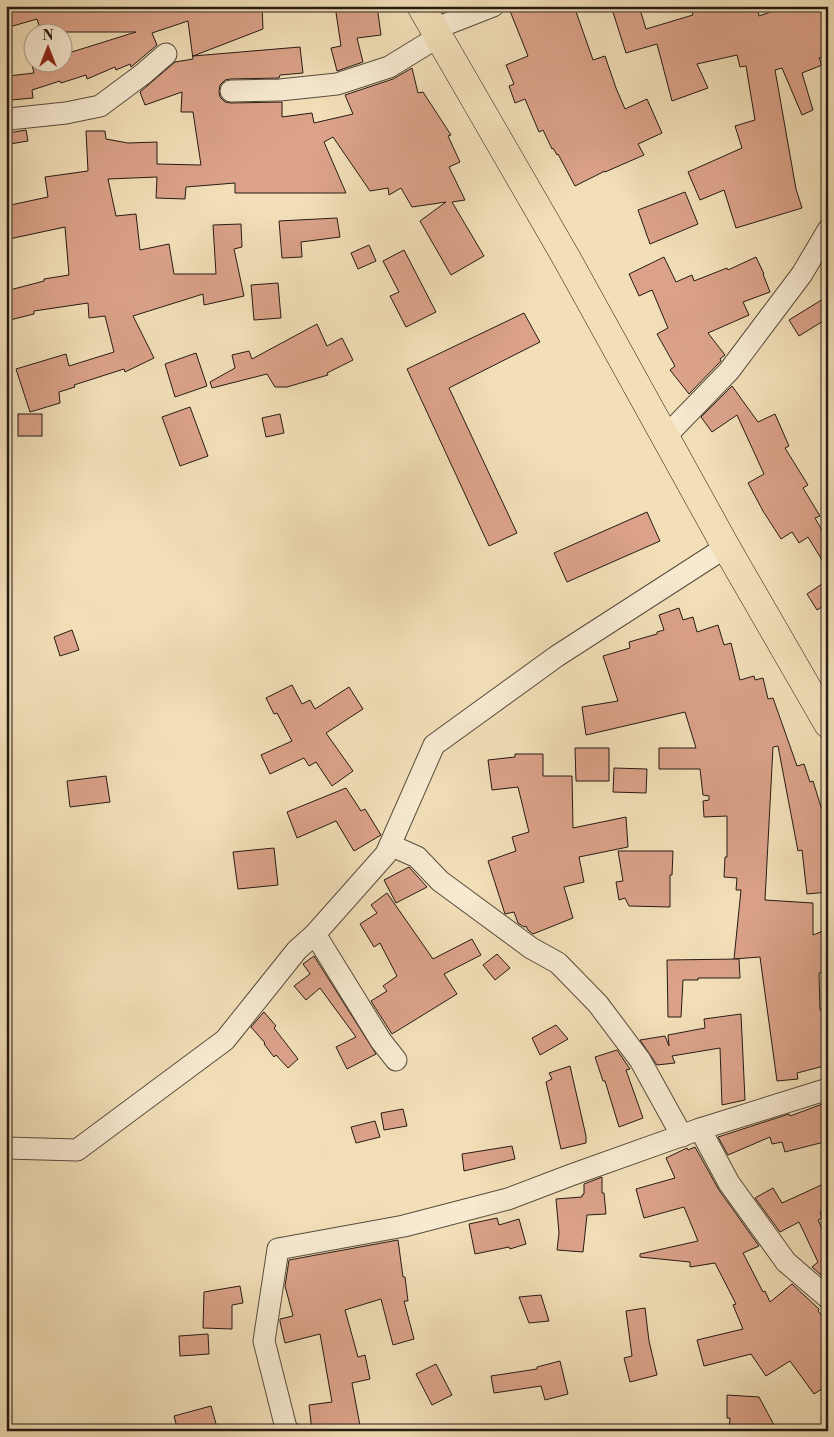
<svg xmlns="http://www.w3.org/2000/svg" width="834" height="1437" font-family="'Libre Bodoni',serif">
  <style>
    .building { fill: #dba289; stroke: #251b14 }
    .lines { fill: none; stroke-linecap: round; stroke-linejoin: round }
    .minor-casing { stroke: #584c3d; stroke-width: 23 }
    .highway-casing { stroke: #251b14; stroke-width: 29 }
    .minor { stroke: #f7ead1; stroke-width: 21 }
    .highway { stroke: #f2dfb8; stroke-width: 28 }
  </style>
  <rect width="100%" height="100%" fill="#f2dfb8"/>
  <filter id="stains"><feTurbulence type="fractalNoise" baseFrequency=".004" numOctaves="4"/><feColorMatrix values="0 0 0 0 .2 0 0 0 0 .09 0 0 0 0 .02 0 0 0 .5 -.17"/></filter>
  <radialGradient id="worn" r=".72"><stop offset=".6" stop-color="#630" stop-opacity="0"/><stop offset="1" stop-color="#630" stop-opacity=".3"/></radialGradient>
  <g class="building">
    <path d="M6,6H262L263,29L193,56L300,47L303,73L280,75L279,78L230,79L225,80L220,85L219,92L220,97L225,102L231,103L282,102V117L312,113L314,123L353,114L345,95L393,79L412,68L418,93L423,92L451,135L448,136L460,162L449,167L465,200L452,202L484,256L451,275L420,221L446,202L412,207L401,188L389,195L388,188L370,191L333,137L324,142L346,193H235V183L186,187L185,199L156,198L157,177L108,179L116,216L136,214L140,250L169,244L174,274H216L213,225L241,224L242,247L234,249L244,296L204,305L203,294L133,316L154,358L125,372L124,369L74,385L75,387L59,392L60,403L30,412L16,369L66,354L69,366L114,352L105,316L89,318L88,303L34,311V314L6,321V291L44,281V279L69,275L65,227L9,239L6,225V206L48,197L45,177L88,171L86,131H105L106,139L128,143L157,142V164L201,165L193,112H181L182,92L145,105L140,92L175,62L193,59L188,21L152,33L157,45L131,67L130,64L116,70L115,67L87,79L86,75L61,83L60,81L32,90L33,98L11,100L8,76L34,73L32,65L39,62H62V55L136,32H41L37,19L6,28Z"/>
    <path d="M335,6H377L381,35L357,38L363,62L337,71L331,48L341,46Z"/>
    <path d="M523,6H574L593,60L605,56L616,88L625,109L647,99L662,133L638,144L644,155L605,172V171L575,186L558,154L557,155L553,148L552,149L543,130L539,132L525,99L515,103L509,86L514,84L506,65L528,56L510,11Z"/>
    <path d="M611,6H639L646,29L693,15L692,11L712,6H757L759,16L788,6H828V55L819,58L822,65L802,73L813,110L802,115L782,68L775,70L796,189L802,208L736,228L724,190L700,200L688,172L742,148L735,126L755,120L746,66L740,67L737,55L697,64L708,88L672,101L657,44L626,53Z"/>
    <path d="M26,130L28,141L10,144L8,133Z"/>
    <path d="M685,192L698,224L650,244L638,210Z"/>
    <path d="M337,218L340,237L301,242L302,257L282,258L279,221Z"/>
    <path d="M369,245L376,261L358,269L351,253Z"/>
    <path d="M404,250L436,312L406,327L390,296L399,292L383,261Z"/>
    <path d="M664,257L676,282L692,275L694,281L727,268L728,270L756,257L764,274H763L770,292L743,302L749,315L708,333L725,355L720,359L721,361L719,363L689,394L670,370L675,366L657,334L668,328L652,290L639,296L629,274Z"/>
    <path d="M278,283L281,318L254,320L251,285Z"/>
    <path d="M828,296V318L799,336L789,320Z"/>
    <path d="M524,313L540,342L449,388L517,533L489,546L407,369Z"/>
    <path d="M317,324L327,346L342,338L353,360L327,373L328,375L287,387H275L267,374L212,388L210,382L235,368L232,355L249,351L252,359Z"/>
    <path d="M196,353L207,386L175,397L165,364Z"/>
    <path d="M732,386L758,422L775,414L789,446L785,448L808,485L803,488L820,516L815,518L828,541V563L825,565L808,537L799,543L792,532L781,539L763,511L748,483L764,474L737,415L712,432L701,417Z"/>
    <path d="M190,407L208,456L180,466L162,417Z"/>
    <rect x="18" y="414" width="24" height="22"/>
    <path d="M280,414L284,433L266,437L262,418Z"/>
    <path d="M647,512L660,541L567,582L554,553Z"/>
    <path d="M828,580V603L817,610L807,594Z"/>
    <path d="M679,608L683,620L693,617L697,632L718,625L724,645L731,643L740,680L754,676L755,680L763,678L768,699L773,698L797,766L804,764L810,782L813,781L821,807L828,806V892L807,894L802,850L798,851L778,746L773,747L765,900L813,903V935L828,929V970L819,973L820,1010H826L828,1065L797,1073L798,1079L777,1081L760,957L734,959L741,890H736L737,878L724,877L725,857H727V816L704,817L703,801L709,800V796L703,795L700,769H659V748H696L685,712L586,735L582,707L618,701L603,656L630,648L629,642L657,634V632L664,630L659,615Z"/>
    <path d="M72,630L79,650L60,656L54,637Z"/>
    <path d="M292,685L302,704L310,700L315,709L349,687L363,709L326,733L353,771L332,786L316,762L309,766L304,758L270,774L261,755L292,741L277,713L274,714L266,698Z"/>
    <path d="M575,748H609V781H576Z"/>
    <path d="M515,754H543V776H572L573,828L626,817L628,847L579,857L584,882L564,887L573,918L533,934L528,930L526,926L524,927L518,923L514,912L505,914L488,861L516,851L512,837L529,832L518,787L492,790L488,760L515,757Z"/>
    <path d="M614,768L647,769L646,793L613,792Z"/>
    <path d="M106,776L110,802L70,807L67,781Z"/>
    <path d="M346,788L361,811L365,809L381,835L354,851L336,821L297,838L287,812Z"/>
    <path d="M274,848L278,885L238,889L233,852Z"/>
    <path d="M618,851H673L672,875H670V907L629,906L625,898L619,900L616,882L623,881Z"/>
    <path d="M409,867L427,887L396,903L384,880Z"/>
    <path d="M387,893L433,959L472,939L481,955L444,974L457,994L392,1034L371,1001L387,991L383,986L397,976L380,943L374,947L360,924L377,913L371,905Z"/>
    <path d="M497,954L510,968L495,980L483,965Z"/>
    <path d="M314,956L376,1054L347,1069L336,1047L356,1037L320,988L306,1000L294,986L310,974L303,964Z"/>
    <path d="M739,959L740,978H698V980H683L681,1017H668L667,960Z"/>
    <path d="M264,1012L276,1026L274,1028L298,1059L288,1068L276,1055L274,1057L264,1044L265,1043L251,1027Z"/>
    <path d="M741,1014L745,1100L722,1105L720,1048L672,1056L675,1063L657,1065L640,1040L665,1036L669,1046L668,1035L705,1028L704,1019Z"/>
    <path d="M556,1025L568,1039L540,1055L532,1038Z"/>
    <path d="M617,1050L630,1069L626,1070L643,1118L619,1127L605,1081H603L595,1057Z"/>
    <path d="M570,1066L586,1136V1143L561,1149L546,1082L552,1079L549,1073Z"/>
    <path d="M828,1102V1141L785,1152L782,1142L772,1144L770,1137L728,1155L718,1137L789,1114L790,1116Z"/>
    <path d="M403,1109L407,1126L384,1130L381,1113Z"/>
    <path d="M375,1121L380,1137L356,1143L351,1127Z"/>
    <path d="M512,1146L515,1159L464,1171L462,1154Z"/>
    <path d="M695,1147L719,1190L759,1246L743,1253L763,1292L765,1291L770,1302L792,1284L819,1309L818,1311L828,1324V1385L814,1394L790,1361L766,1376L751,1354L704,1366L697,1340L743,1329L733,1305L736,1304L715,1263L690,1267V1262L640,1257V1254L698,1241L684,1207L644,1218L636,1189L675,1178L666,1158L687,1148L688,1150Z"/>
    <path d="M602,1177V1193H604L606,1214L587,1215L583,1252L557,1250L559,1233L556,1199L582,1197V1195L584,1194V1184Z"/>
    <path d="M828,1182V1210L820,1212L822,1218L818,1220L828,1241V1281L812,1267L818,1262L799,1222L780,1232L755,1198L773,1188L782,1203Z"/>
    <path d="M497,1218L499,1225L519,1219L526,1244L510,1249L509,1247L475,1254L469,1224Z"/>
    <path d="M398,1240L403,1277H405L408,1301H404L414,1339L393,1345L381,1299L345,1310L358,1357L365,1355L370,1379L352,1383L361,1431H312L309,1405L332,1402L320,1334L285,1343L280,1322V1319L293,1316L285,1286L289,1260Z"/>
    <path d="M240,1286L243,1303L232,1305V1329L203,1328L204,1292Z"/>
    <path d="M541,1295L549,1321L529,1323L519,1297Z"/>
    <path d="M645,1308L649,1341L657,1375L630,1382L624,1358L632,1356L626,1311Z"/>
    <path d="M208,1334L209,1354L180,1356L179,1336Z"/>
    <path d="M560,1361L568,1394L545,1400L541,1386L494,1393L491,1376L537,1369V1367Z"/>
    <path d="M436,1364L452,1395L432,1405L416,1374Z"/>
    <path d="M727,1395L759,1397L774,1425L762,1431H729L730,1418H727Z"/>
    <path d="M211,1406L218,1431H178L174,1416Z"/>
  </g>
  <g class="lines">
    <g class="minor-casing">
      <g id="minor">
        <path d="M434,29L493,6"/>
        <path d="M231,91L280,90L337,84L389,67L438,37"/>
        <path d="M6,121L9,119L66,113L100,106L143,74L166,54"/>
        <path d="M665,437L729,371L802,274L828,230"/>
        <path d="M390,845L417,857L440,881L531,948L558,963L598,1004L640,1060L682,1136"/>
        <path d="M315,934L381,1041L396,1060"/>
        <path d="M700,1129L729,1183L786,1262L828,1298"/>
        <path d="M6,1148L77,1150L225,1040L297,950L315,934L386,854L434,745L557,656L726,547"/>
        <path d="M289,1431L286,1428L264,1341L278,1249L404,1226L508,1199L571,1175L700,1129L828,1089"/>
      </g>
    </g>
    <g class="highway-casing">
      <path id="highway" d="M421,6L567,259L726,547L828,724"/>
    </g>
    <use href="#minor" class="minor"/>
    <use href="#highway" class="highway"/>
  </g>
  <rect width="834" height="1437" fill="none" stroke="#f2dfb8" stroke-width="25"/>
  <rect x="8" y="8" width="819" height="1422" fill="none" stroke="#251b14" stroke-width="2.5"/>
  <rect x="12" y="12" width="809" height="1412" fill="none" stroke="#251b14"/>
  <g transform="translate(48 48)"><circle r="24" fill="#f7ead1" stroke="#a39785"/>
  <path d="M0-4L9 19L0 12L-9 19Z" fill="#8f2418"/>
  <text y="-8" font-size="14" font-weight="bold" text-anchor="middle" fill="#251b14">N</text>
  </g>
  <rect width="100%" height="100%" filter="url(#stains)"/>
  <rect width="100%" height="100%" fill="url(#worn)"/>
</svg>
